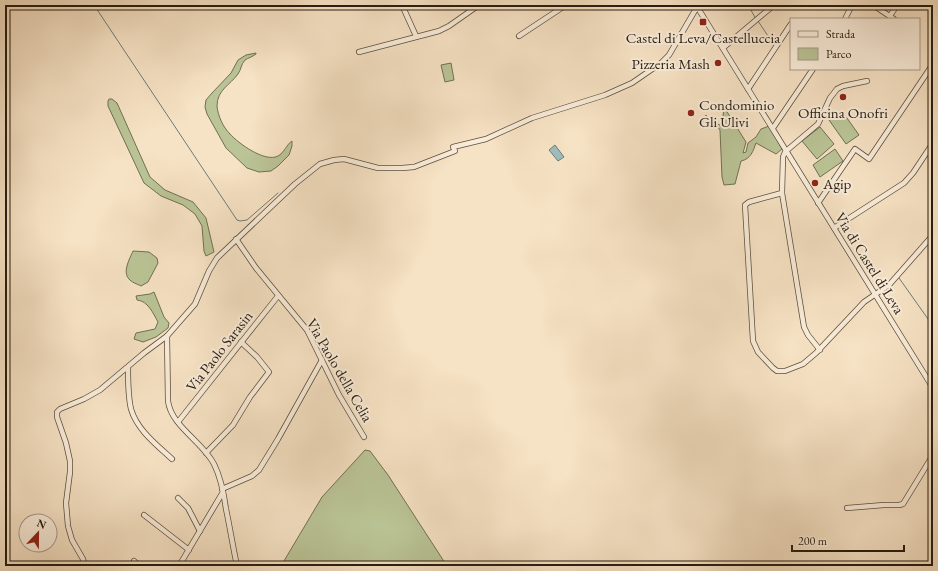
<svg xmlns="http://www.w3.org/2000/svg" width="938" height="571" font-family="'EB Garamond',serif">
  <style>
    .green { fill: #bac496; stroke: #707053 }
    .water { fill: #9fbcbc; stroke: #6f7c77 }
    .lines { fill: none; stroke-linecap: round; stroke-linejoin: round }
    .stream { stroke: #6f7c77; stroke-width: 1 }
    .minor-casing { stroke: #5b4e3d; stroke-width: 6 }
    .minor { stroke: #f9ecd9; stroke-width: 4.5 }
    .poi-dot { fill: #8f2418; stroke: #f9ecd9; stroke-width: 1.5 }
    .labels { text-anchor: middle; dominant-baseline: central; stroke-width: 4; stroke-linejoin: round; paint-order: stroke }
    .poi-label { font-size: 15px; fill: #271c10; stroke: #f9ecd9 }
    .street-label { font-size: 15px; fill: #271c10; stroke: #f9ecd9 }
  </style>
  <rect width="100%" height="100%" fill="#f6e2c4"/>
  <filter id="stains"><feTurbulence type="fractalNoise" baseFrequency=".005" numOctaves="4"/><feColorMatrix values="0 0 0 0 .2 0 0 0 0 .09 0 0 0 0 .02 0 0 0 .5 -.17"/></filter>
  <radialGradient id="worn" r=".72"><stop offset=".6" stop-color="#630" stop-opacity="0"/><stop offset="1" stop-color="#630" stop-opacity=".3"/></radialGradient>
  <g class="green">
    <path d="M256,53V54C252,57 248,58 245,60C241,64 241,70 238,74C230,85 217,90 217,106C218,116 223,127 230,134C238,143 265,163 278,156C284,153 287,144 292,141V146L289,155L278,166L271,171L259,172L247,168L226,148L207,114L205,107L206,100L212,93L231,73L238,60L246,55Z"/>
    <path d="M451,63L454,80L445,82L441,65Z"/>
    <path d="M109,99H112L117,103L150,177L165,190L193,202L206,218L214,252L206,256L204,251L202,226L195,214L183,205L161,196L144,183L108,106V101Z"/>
    <path d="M724,107L746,142L743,153L746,152L748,143L756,137L761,129L769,126L782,149L776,154L756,143C753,151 751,159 741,161L735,184L724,185L722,177L720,130C716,124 710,122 703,121L706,115L709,120L722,126Z"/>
    <path d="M842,111L859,135L846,144L829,120Z"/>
    <path d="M820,127L834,144L817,159L802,141Z"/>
    <path d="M835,149L843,161L820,177L813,165Z"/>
    <path d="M133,251L149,252L157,258L158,263L148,282L141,286C137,284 131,282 129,279C122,272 130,258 133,251Z"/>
    <path d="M154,292L164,317L169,323L168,328L156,337L143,342L134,339L136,333L155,329L158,322C153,313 148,301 137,300L136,296L150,294Z"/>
    <path d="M365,450L370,451L388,475L447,566H281L322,497Z"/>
  </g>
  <path class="water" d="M555,145L564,157L558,161L549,150Z"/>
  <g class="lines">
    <g class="stream">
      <path d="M94,5L237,220L240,221L247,220L278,193"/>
      <path d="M748,5L756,19"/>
      <path d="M758,21L774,45"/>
      <path d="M899,278L933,326"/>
      <path d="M5,431L8,442L5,448"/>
    </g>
    <g class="minor-casing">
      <g id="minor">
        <path d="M402,5L416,36"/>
        <path d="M696,5L933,388"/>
        <path d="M873,5L894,19"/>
        <path d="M890,16L897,5"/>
        <path d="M845,19L852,5"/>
        <path d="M519,36L566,5"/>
        <path d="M723,48L774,5"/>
        <path d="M359,52L439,31L449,26L479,5"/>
        <path d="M867,81L843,86L837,89L830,98L818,124L785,152L783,157L782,193L749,202L745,205L753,341L758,352L773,368L777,371H785L803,364L816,353L864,302L889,285L933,235"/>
        <path d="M748,89L791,24"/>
        <path d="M773,128L813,69"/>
        <path d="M782,193L804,327L808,335L820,350"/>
        <path d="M818,203L855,149L869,159L933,64"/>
        <path d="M834,228L904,183L913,173L933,143"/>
        <path d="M236,239L256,268L307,330L339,395L364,437"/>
        <path d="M167,336L168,401C171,426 203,442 214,464C221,478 224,494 226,509C230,528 233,547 237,566"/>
        <path d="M128,368C128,381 128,396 131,409C137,430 157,445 172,459"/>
        <path d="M178,422L278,296"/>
        <path d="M206,453L233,425L250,397L269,372L257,357L241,342"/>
        <path d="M222,489L252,476L259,470L278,439L322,360"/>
        <path d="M178,498L188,508L200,531"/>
        <path d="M847,508L884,505H899L903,504L933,455"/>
        <path d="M144,515L189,550"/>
        <path d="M134,561L140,566"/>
        <path d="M85,566L83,559L72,540L68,526L66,503L70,472V461L66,443L57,417V412L60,409L84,399L100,390L144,353L167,336L195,304L209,271L217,258L295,184L320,164L334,160L344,159L378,168H402L414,167L455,151L453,147L486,139L532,118L605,95L632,83L661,63L669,55L697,7"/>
        <path d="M179,566L223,492"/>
      </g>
    </g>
    <use href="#minor" class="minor"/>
  </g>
  <g class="poi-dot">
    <rect x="699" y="18" width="8" height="8" rx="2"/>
    <circle cx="718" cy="63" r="4"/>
    <circle cx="843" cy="97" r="4"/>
    <circle cx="691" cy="113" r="4"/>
    <circle cx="815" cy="183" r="4"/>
  </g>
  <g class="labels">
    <g class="poi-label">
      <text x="703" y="37">Castel di Leva/Castelluccia</text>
      <text x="710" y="63" text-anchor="end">Pizzeria Mash</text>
      <text x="699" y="104" text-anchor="start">Condominio<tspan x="699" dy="17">Gli Ulivi</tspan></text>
      <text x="843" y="112">Officina Onofri</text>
      <text x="823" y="183" text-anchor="start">Agip</text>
    </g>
    <g class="street-label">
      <text transform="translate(870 263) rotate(58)">Via di Castel di Leva</text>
      <text transform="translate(219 351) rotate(-52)">Via Paolo Sarasin</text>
      <text transform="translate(340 370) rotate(60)">Via Paolo della Celia</text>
    </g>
  </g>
  <rect width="938" height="571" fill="none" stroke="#f6e2c4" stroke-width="20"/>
  <rect x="6" y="6" width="926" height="559" fill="none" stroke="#271c10" stroke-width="2"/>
  <rect x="10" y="10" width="918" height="551" fill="none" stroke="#271c10"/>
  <rect x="790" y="18" width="130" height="52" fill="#f9ecd9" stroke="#a59989"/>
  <rect x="798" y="31" width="20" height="6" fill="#f9ecd9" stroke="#a59989"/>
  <text x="826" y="38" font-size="12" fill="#271c10">Strada</text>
  <rect x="798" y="48" width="20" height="12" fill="#bac496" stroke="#a59989"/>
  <text x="826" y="58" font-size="12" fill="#271c10">Parco</text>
  <g transform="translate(38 533) rotate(22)"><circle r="19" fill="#f9ecd9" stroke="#a59989"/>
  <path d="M0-3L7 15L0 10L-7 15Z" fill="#8f2418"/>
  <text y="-6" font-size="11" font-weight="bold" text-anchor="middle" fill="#271c10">N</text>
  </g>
  <path d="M792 545v6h112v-6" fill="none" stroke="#271c10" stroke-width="2"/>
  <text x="798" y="545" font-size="12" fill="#271c10" stroke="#f9ecd9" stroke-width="3" paint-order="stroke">200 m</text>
  <rect width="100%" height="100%" filter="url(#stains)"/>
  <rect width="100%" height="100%" fill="url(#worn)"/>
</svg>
